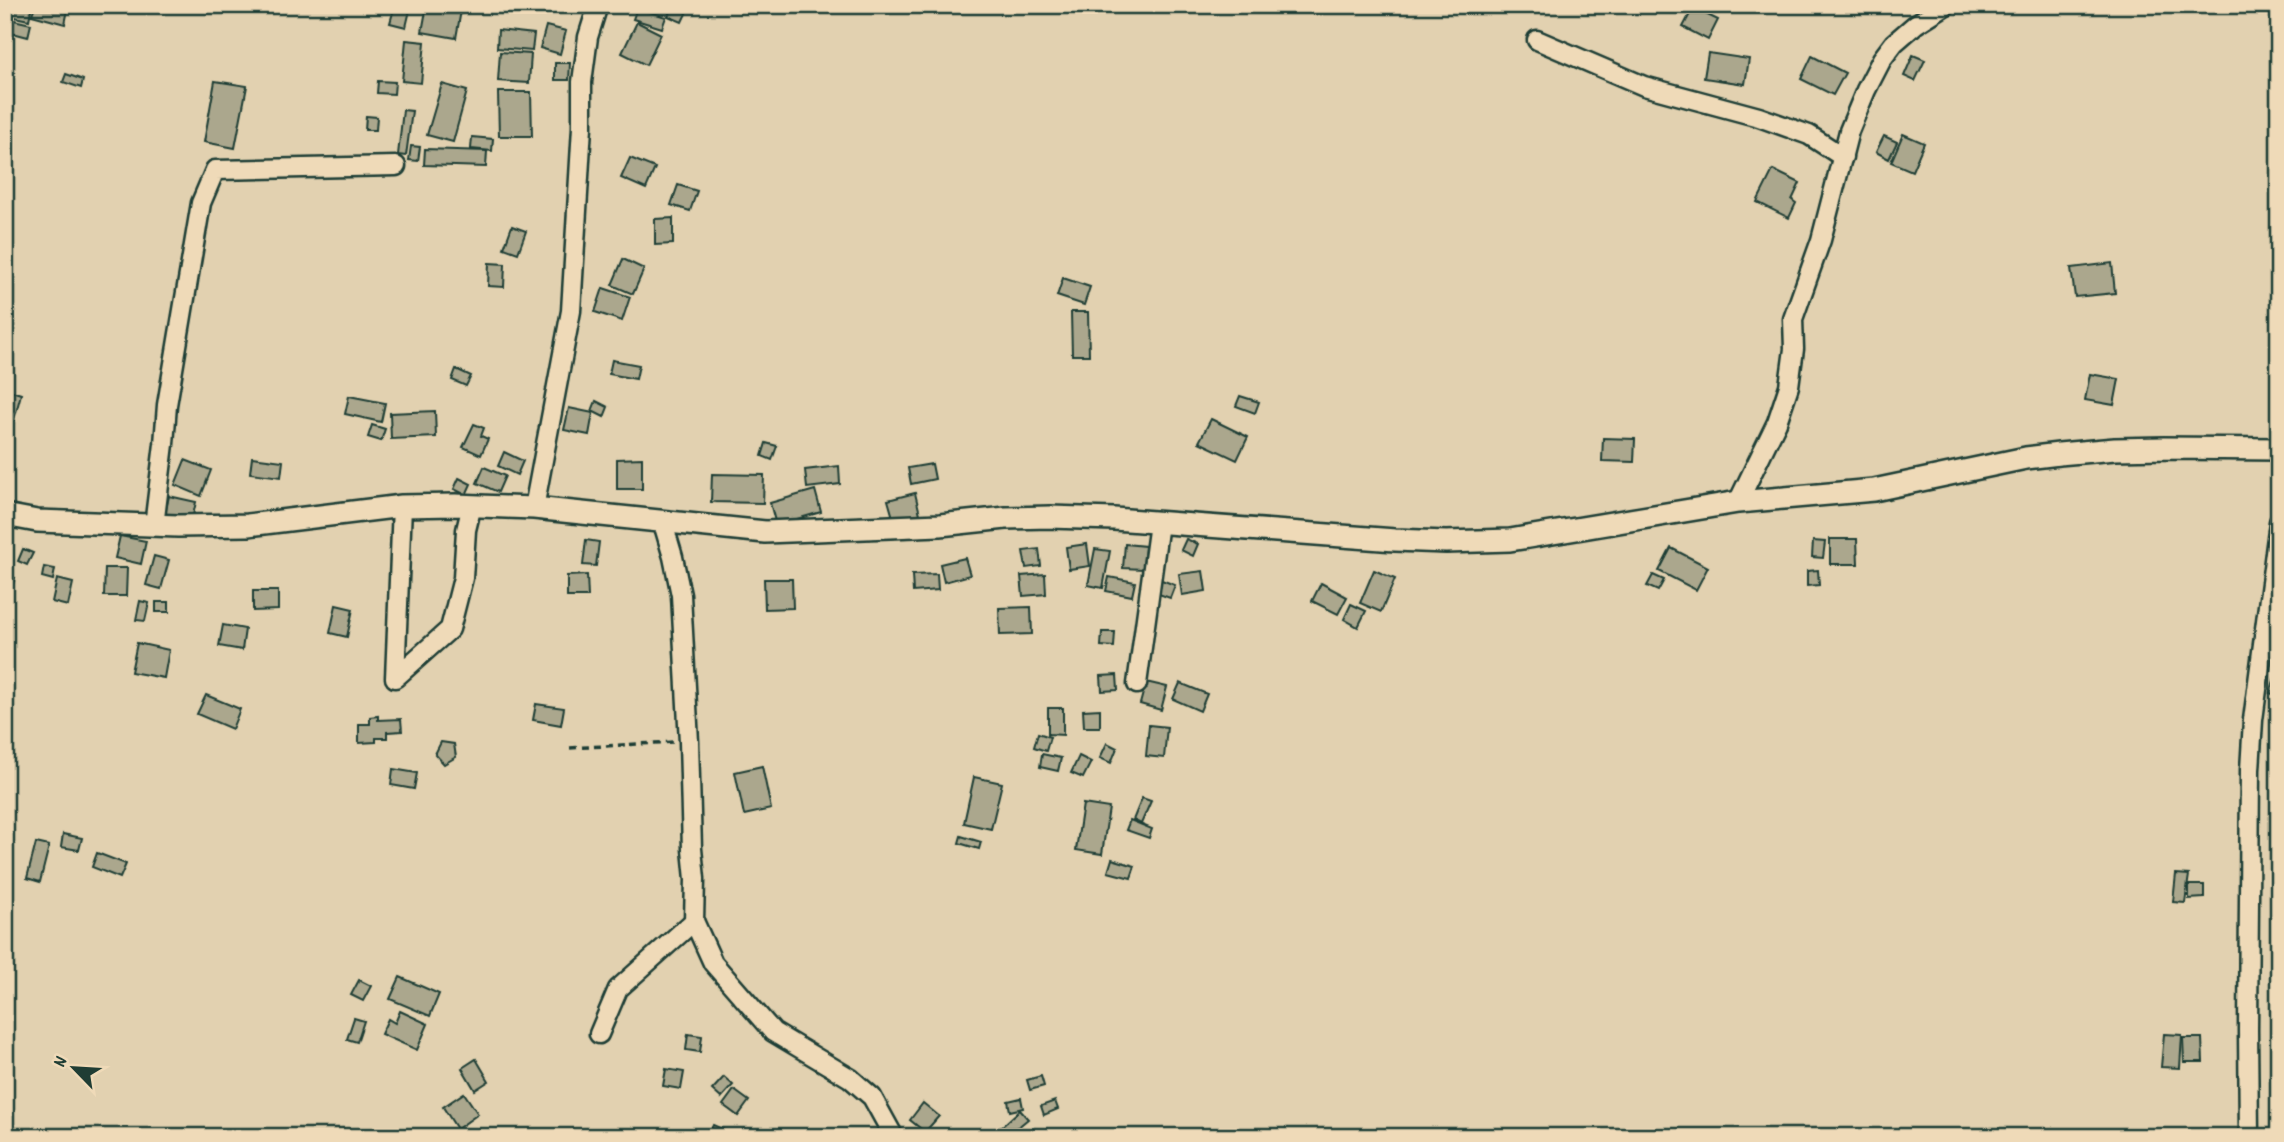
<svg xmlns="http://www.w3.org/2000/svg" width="2284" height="1142" font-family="Dekko,sans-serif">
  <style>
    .building { fill: #aba78d; stroke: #1f3d34; stroke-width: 2 }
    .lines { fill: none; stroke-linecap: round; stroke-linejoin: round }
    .minor-casing { stroke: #1f3d34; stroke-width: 23 }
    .tertiary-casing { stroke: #1f3d34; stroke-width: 26 }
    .path { stroke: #1f3d34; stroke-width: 3.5; stroke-dasharray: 7 5; stroke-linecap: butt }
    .minor { stroke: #efdab8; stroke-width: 18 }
    .tertiary { stroke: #efdab8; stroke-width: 21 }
  </style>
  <rect width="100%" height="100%" fill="#e2d1b0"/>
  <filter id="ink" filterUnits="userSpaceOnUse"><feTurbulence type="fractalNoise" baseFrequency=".0143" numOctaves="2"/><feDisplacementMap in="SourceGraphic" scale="14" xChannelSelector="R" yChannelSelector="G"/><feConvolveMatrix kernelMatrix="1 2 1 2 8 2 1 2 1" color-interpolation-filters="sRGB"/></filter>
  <g filter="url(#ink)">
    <g class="building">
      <path d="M8,5H32L29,20L5,15Z"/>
      <path d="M35,5H69L65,24L32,15Z"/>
      <path d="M395,5L411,6L406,27L390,23Z"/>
      <path d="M427,5H462L456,38L422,32Z"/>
      <path d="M673,5H690L682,22L668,16Z"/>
      <path d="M637,8L666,17L662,28L633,19Z"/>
      <path d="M1693,8L1718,20L1708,40L1683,27Z"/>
      <path d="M5,18L31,24L28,37L5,31Z"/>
      <path d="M637,22L661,34L646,65L622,53Z"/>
      <path d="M546,26L566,31L560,54L540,48Z"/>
      <path d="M498,30L534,34L532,51L497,48Z"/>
      <path d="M406,40L425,42L421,83L402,81Z"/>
      <path d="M500,52L531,54L529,83L498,81Z"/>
      <path d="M1708,53L1749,59L1745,84L1704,78Z"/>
      <path d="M1913,55L1925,60L1915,81L1904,76Z"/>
      <path d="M1812,56L1845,73L1833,95L1801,79Z"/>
      <path d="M555,63H570L569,80H555Z"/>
      <path d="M66,74L83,80L81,88L63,82Z"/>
      <path d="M215,81L247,86L235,148L204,142Z"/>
      <path d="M378,81L395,82L394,94L377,93Z"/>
      <path d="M442,84L467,91L453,142L427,135Z"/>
      <path d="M498,92H531L532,136H499Z"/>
      <path d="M403,110L412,111L406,156L398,155Z"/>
      <path d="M366,116L377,117L376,130H365Z"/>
      <path d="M1903,134L1924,143L1912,171L1891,162Z"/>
      <path d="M1884,136L1897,142L1889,159L1876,152Z"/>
      <path d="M472,137L493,139L492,151L471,149Z"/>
      <path d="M411,146L420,147L418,161L409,160Z"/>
      <path d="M425,149L487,151L486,167L424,165Z"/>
      <path d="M630,158L655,168L646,189L621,178Z"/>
      <path d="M1773,170L1800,183L1792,200L1796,203L1789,218L1757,202Z"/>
      <path d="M678,185L697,191L690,211L671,205Z"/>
      <path d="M673,218V244L655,245V219Z"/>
      <path d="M512,226L526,231L518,253L504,248Z"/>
      <path d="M623,259L644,269L633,294L612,285Z"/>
      <path d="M489,263L505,264L504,287L488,286Z"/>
      <path d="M2112,263L2115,293L2075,297L2071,268Z"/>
      <path d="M1063,278L1090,287L1084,305L1057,296Z"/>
      <path d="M603,288L630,297L622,321L595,312Z"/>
      <path d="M1071,312H1088L1089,355H1072Z"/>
      <path d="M612,360L639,365L636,379L609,374Z"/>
      <path d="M456,369L471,376L466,386L452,380Z"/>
      <path d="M2090,374L2119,379L2114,405L2085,400Z"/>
      <path d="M5,389L21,394L14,420L5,417Z"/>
      <path d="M349,396L385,403L381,422L345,414Z"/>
      <path d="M1240,396L1259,402L1255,413L1236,406Z"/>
      <path d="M596,401L608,407L604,417L592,411Z"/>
      <path d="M569,408L593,413L589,435L564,430Z"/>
      <path d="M435,411L436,437L391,439L390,413Z"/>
      <path d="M1211,419L1248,437L1237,460L1199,442Z"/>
      <path d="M474,424L484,428L481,436L488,439L481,455L463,447Z"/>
      <path d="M372,425L385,429L381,441L368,437Z"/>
      <path d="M1603,438L1635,439L1634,462L1602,461Z"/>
      <path d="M766,443L777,446L772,460L762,456Z"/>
      <path d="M504,452L523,461L517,475L498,466Z"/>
      <path d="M252,457L283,461L281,477L250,473Z"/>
      <path d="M642,458V489H617V459Z"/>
      <path d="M185,460L211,470L201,496L175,485Z"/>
      <path d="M932,464L935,479L911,484L908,468Z"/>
      <path d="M839,466L840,484L807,488L805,470Z"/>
      <path d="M484,467L505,476L498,492L477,483Z"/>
      <path d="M712,474L764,475L763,503L711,502Z"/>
      <path d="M459,478L471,484L466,495L454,489Z"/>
      <path d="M815,490L821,512L776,525L770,503Z"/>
      <path d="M915,493L920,514L894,521L888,500Z"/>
      <path d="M169,496L196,502L191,524L164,518Z"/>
      <path d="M120,536L146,541L141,564L115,558Z"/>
      <path d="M1186,539L1198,544L1193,556L1181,550Z"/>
      <path d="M1830,539H1857L1858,564H1830Z"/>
      <path d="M586,540L599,542L596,566L583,565Z"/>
      <path d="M1813,541L1825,542L1823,558L1812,557Z"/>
      <path d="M1087,544L1090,566L1069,569L1066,547Z"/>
      <path d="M1125,544L1145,546L1143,569L1123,568Z"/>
      <path d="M1671,548L1708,567L1696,590L1659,571Z"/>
      <path d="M23,549L33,553L27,565L18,561Z"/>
      <path d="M1039,549L1041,566L1026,568L1023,551Z"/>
      <path d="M1095,549L1110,551L1103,588L1088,585Z"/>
      <path d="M154,556L169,560L161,589L146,585Z"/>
      <path d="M965,558L970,575L944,582L940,564Z"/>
      <path d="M44,567L55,569L53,580L42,577Z"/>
      <path d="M105,568H127L126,596H104Z"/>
      <path d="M1374,570L1395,579L1381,612L1360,603Z"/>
      <path d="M1818,570L1819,585L1807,586V571Z"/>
      <path d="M1203,571L1206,591L1182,595L1179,574Z"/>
      <path d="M937,574L938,590L913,592L912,575Z"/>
      <path d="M1045,574L1046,594L1023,596L1021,576Z"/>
      <path d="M5,575L15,578L6,602L5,601Z"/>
      <path d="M587,575L588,597H567V576Z"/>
      <path d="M1653,575L1664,580L1658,591L1647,586Z"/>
      <path d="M1109,577L1135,582L1132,596L1106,591Z"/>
      <path d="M57,579L73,583L68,606L52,602Z"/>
      <path d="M764,579H792L793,608L765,609Z"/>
      <path d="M1159,579L1175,585L1170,598L1153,592Z"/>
      <path d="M1321,583L1347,597L1338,614L1312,601Z"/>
      <path d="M253,591H278V610L253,611Z"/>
      <path d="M140,601L149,603L145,621L136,620Z"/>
      <rect x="156" y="602" width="13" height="10"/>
      <path d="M1351,604L1366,611L1358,627L1344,619Z"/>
      <path d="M336,605L353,609L347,637L330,633Z"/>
      <path d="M1031,607L1032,634L1000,635L999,608Z"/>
      <path d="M223,625L245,629L242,650L219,646Z"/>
      <path d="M1102,632H1115L1114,647L1101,646Z"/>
      <path d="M137,643L169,650L164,678L131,672Z"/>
      <path d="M2278,668H2279V696L2270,693Z"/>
      <path d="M1117,675L1118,690L1102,691L1101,676Z"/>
      <path d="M1146,682L1167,687L1161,710L1140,704Z"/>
      <path d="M1180,683L1207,694L1200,711L1173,699Z"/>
      <path d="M206,695L240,709L232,729L197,714Z"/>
      <path d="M536,704L564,708L561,725L533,720Z"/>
      <path d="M1048,708H1063V735L1048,734Z"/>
      <path d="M1100,709V727H1084L1083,710Z"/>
      <path d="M378,716V720L401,719L402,731L387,732V738H376V742L359,743V724H370V717Z"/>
      <path d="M1149,725L1167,727L1164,758L1146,756Z"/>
      <path d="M1038,733L1050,737L1046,751L1034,747Z"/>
      <path d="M441,742L454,744L456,757L444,764L435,754Z"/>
      <path d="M1107,743L1117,748L1111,763L1100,758Z"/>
      <path d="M1042,754L1061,758L1058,771L1040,767Z"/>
      <path d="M1079,756L1091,762L1083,778L1071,773Z"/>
      <path d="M762,766L771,809L744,815L735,772Z"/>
      <path d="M393,769L417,773L414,789L391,785Z"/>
      <path d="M974,777L1002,783L991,829L964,823Z"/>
      <path d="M1142,798L1151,801L1141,824L1133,820Z"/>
      <path d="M1083,804L1109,808L1102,854L1076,850Z"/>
      <path d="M1130,820L1152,829L1149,838L1126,830Z"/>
      <path d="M63,834L82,838L79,850L61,847Z"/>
      <path d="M961,836L981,842L979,849L959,843Z"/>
      <path d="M36,843L49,846L40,882L27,878Z"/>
      <path d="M97,853L126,864L120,878L92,867Z"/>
      <path d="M1112,859L1135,866L1131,878L1108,872Z"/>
      <path d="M2176,874L2189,875L2185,903L2173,902Z"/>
      <path d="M2189,885H2204V898L2189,899Z"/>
      <path d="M400,977L439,994L430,1016L390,999Z"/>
      <path d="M359,980L371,986L363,1001L351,995Z"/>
      <path d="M400,1011L428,1024L417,1050L381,1034L388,1019L395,1023Z"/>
      <path d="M354,1018L364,1021L357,1042L347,1039Z"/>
      <path d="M688,1034L702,1036L700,1052L686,1050Z"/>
      <path d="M2164,1034L2182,1035L2180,1068L2161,1067Z"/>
      <path d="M2183,1038H2202L2203,1062H2184Z"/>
      <path d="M476,1059L489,1081L475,1090L462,1068Z"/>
      <path d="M666,1069L684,1072L681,1089L663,1086Z"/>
      <path d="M1041,1076L1044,1086L1030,1090L1027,1080Z"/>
      <path d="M724,1077L733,1085L721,1098L712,1090Z"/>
      <path d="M734,1090L749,1101L738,1116L723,1105Z"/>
      <path d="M464,1093L478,1114L457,1129L443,1107Z"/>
      <path d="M1021,1098L1023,1108L1010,1111L1008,1101Z"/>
      <path d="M1055,1101L1058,1109L1044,1115L1041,1106Z"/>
      <path d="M923,1103L939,1116L925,1132L910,1120Z"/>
      <path d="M1020,1110L1028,1119L1006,1137L999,1129Z"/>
      <path d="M713,1125L731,1133L730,1137H708Z"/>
    </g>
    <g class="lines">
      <g class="minor-casing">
        <g id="minor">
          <path d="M1537,40L1644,86L1759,117L1809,135L1843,157"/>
          <path d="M1738,502L1777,422L1789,386L1794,349L1793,319L1821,240L1849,131L1866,90L1882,59L1894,43L1916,24L1946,5"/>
          <path d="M402,506L395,678L450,629L463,578L466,530L472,505"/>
          <path d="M534,508L571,311L582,127V82L588,37L598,5"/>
          <path d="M663,523L673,557L681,595L689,742L692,849L695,879L694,921L713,963L773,1032L850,1078L872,1097L894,1137"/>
          <path d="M154,526L164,444L167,405L201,203L215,170L396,166"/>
          <path d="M1137,684L1159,523"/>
          <path d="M599,1034L618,989L694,921"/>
          <path d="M2249,1137L2248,1030L2250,770L2253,720L2279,522"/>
        </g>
      </g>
      <g class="tertiary-casing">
        <path id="tertiary" d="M5,515L37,521L178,526L248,525L402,506L455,505L534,508L765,532L940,525L1006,518L1050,517L1114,519L1395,540L1446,542L1510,540L1738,502L1874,490L2026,458L2059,454L2115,449L2164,448L2279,449"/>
      </g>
      <path class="path" d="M570,748L673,742"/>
      <use href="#minor" class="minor"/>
      <use href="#tertiary" class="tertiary"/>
    </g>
  </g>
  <rect width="2284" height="1142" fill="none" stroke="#efdab8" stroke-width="28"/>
  <rect x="14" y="14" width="2256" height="1114" fill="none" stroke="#1f3d34" stroke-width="2.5" filter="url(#ink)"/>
  <g transform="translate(74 1068) rotate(295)" stroke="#efdab8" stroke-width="5" paint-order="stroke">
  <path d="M0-5L12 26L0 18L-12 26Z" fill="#1f3d34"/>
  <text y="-10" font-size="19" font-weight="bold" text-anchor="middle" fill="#1f3d34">N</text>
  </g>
</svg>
